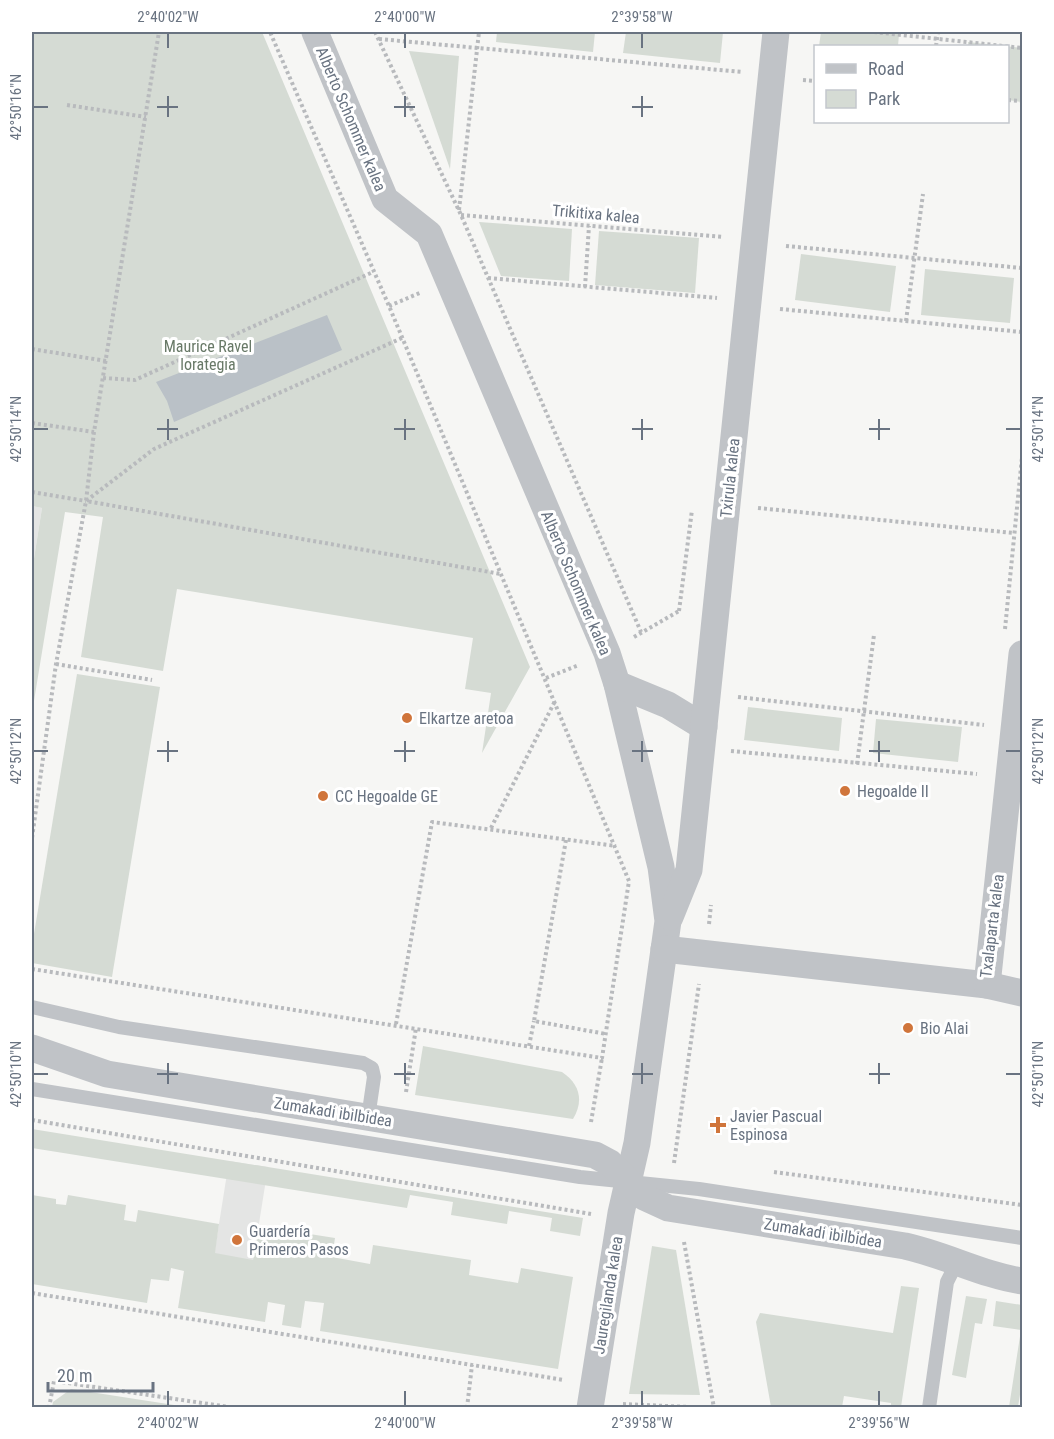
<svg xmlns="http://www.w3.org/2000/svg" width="1054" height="1439" font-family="'Roboto Condensed',sans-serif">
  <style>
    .built { fill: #e4e5e4 }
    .green { fill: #d5dbd4 }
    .water { fill: #bac1c7 }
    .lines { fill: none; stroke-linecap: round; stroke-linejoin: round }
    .path { stroke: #b8babd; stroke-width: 4; stroke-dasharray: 3 3; stroke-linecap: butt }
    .lane { stroke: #c0c3c7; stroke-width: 14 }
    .street { stroke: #c0c3c7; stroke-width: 27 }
    .ticks { fill: none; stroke: #697381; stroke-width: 2 }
    .poi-dot { fill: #d0753b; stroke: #fff; stroke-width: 2 }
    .labels { text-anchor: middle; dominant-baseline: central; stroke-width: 6; stroke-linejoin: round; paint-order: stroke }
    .street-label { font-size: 16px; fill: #697381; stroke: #fff }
    .park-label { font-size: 16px; fill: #687967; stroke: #fff }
    .poi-label { font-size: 16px; fill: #697381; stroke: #fff; text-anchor: start }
    .neatline { fill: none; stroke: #697381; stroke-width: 2 }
    .ticks-label { font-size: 15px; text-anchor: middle; fill: #697381 }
  </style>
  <rect width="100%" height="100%" fill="#f6f6f4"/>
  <g class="built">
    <path d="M32,506L42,508L32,571Z"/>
    <path d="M229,1161L268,1167L244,1318L205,1312Z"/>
  </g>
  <g class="green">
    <path d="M32,32H262L530,667L482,753L491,693L465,689L473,638L177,589L163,671L81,657L103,517L65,512L32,713V571L42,508L32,506Z"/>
    <path d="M497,32H595L593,52L496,42Z"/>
    <path d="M626,32H723L720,63L623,53Z"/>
    <path d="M821,32L899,34L898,46H819Z"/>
    <path d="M968,42L1022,48V102L1008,100V46H968Z"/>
    <path d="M409,51L459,56L450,169Z"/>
    <path d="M479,222L572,229L569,281L501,276Z"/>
    <path d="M599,231L699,238L695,293L595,285Z"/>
    <path d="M801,254L896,266L890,312L795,300Z"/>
    <path d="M925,269L1014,278L1010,323L921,315Z"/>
    <path d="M77,674L160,687L112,977L32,963V946Z"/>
    <path d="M748,707L842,718L839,751L744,740Z"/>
    <path d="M876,719L962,727L958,762L873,753Z"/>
    <path d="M423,1046L562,1072C580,1084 584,1101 573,1119L415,1095Z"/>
    <path d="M32,1129L583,1218L580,1236L550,1231L552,1218L509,1211L507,1224L451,1215L453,1202L410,1195L407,1208L32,1148Z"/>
    <path d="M32,1195L56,1199V1204L66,1205L68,1195L126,1205L124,1220L136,1222L138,1210L219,1224L215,1253L253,1260L259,1226L335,1238L332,1257L370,1264L373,1245L471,1260L469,1275L518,1283L521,1268L573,1277L558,1369L320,1331L324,1303L305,1301L301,1328L282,1325L285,1305L268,1302L265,1322L178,1308L184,1271L171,1268L169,1281L151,1279L147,1303L32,1284Z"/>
    <path d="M652,1246L676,1250L700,1395L629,1394Z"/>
    <path d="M901,1286L919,1288L901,1407H891V1403L844,1396L842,1407H771L756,1322L760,1313L893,1333Z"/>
    <path d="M966,1296L987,1299L982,1324L975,1323L966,1378L952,1375Z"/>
    <path d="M996,1301L1022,1305V1382L1018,1407H1009L1021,1330L993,1326Z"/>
    <path d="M71,1389L187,1407H52L53,1402Z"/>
  </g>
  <path class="water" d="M327,315L342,350L174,422L167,401L156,382Z"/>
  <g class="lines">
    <g class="path">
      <path d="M375,32L461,215L641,632"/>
      <path d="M874,32L1022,48"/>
      <path d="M379,39L742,72"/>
      <path d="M936,46L938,32"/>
      <path d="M803,80L816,81"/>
      <path d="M1008,100L1022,101"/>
      <path d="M67,105L146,117"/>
      <path d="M459,210L479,32"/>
      <path d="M461,215L723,237"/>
      <path d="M786,246L1022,268"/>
      <path d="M488,278L717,298"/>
      <path d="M585,287L589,226"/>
      <path d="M389,306L422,292"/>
      <path d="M780,309L1022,332"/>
      <path d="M906,321L923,194"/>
      <path d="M402,338L154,449L86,501L501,574"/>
      <path d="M32,349L106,361"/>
      <path d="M103,378L135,380L373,272"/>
      <path d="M32,423L94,432"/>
      <path d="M32,492L86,501"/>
      <path d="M758,508L1014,533"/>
      <path d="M679,611L692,510"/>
      <path d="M1005,629L1022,457"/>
      <path d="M634,637L679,611"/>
      <path d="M56,664L152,680"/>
      <path d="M546,678L579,665"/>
      <path d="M738,697L984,725"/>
      <path d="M731,751L977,774"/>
      <path d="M857,764L874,635"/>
      <path d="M491,828L555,701"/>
      <path d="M32,838L56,664L86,501L94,432L159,32"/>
      <path d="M566,840L534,1021L606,1034"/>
      <path d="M709,924L711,905"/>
      <path d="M32,969L602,1058L629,881L389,306L270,32"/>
      <path d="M396,1024L432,822L616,846"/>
      <path d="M529,1046L534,1021"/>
      <path d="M406,1092L416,1028"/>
      <path d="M32,1120L591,1214"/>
      <path d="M591,1122L602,1058"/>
      <path d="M674,1163L699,984"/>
      <path d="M774,1172L1022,1205"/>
      <path d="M684,1242L714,1408"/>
      <path d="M32,1293L564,1380"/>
      <path d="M623,1404L711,1408"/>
      <path d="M49,1408L54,1381L236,1408"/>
      <path d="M467,1408L472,1365"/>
    </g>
    <g class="lane">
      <path d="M32,1007L119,1027L363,1063L372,1068L374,1077L368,1118"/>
      <path d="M32,1089L580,1177L699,1189L1022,1238"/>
      <path d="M929,1408L947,1282L957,1262"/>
    </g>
    <g class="street">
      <path d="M315,32L385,199L429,234L607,653L617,684L661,867L668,921L637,1143L621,1213L590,1408"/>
      <path d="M617,684L668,705L704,727"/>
      <path d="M670,917L689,870L776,32"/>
      <path d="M664,949L987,985L1022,654"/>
      <path d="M987,985L1022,993"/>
      <path d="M32,1048L107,1074L595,1155L610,1163L644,1197L668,1208L905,1246C946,1255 982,1275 1022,1281"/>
    </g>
  </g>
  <path class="ticks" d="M168,33V48M405,33V48M642,33V48M168,96V117M405,96V117M642,96V117M33,107H48M157,107H178M394,107H415M632,107H653M168,419V440M405,419V440M642,419V440M879,419V440M33,429H48M157,429H178M394,429H415M632,429H653M869,429H890M1006,429H1021M168,741V762M405,741V762M642,741V762M879,741V762M33,751H48M157,751H178M394,751H415M632,751H653M869,751H890M1006,751H1021M168,1063V1084M405,1063V1084M642,1063V1084M879,1063V1084M33,1074H48M157,1074H178M394,1074H415M632,1074H653M869,1074H890M1006,1074H1021M168,1391V1406M405,1391V1406M642,1391V1406M879,1391V1406"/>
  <g class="poi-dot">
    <circle cx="407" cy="718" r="6"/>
    <circle cx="845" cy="791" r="6"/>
    <circle cx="323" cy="796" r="6"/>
    <circle cx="908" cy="1028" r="6"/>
    <path d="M715 1116h6v6h6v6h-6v6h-6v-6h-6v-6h6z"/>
    <circle cx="237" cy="1240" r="6"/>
  </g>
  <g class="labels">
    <g class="street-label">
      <text transform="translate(351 119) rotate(67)">Alberto Schommer kalea</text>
      <text transform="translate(596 214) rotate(5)">Trikitixa kalea</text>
      <text transform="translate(730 478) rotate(-84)">Txirula kalea</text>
      <text transform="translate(576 583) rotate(67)">Alberto Schommer kalea</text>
      <text transform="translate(992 926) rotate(-83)">Txalaparta kalea</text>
      <text transform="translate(333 1112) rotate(9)">Zumakadi ibilbidea</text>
      <text transform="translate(823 1233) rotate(9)">Zumakadi ibilbidea</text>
      <text transform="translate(608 1295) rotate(-81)">Jauregilanda kalea</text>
    </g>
    <g class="park-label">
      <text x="208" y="346">Maurice Ravel<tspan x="208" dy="18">lorategia</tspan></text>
    </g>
    <g class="poi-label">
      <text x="419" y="718">Elkartze aretoa</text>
      <text x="857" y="791">Hegoalde II</text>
      <text x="335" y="796">CC Hegoalde GE</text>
      <text x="920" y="1028">Bio Alai</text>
      <text x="730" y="1116">Javier Pascual<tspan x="730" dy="18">Espinosa</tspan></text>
      <text x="249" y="1231">Guardería<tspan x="249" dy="18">Primeros Pasos</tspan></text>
    </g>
  </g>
  <rect width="1054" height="1439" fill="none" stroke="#ffffff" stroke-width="66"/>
  <rect x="814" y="45" width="195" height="78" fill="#ffffff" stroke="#c3c7cd" stroke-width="1.5"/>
  <rect x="826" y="64" width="30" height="9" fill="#c0c3c7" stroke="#c3c7cd" stroke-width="1.5"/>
  <text x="868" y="75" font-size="18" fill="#697381">Road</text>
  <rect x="826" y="90" width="30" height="18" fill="#d5dbd4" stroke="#c3c7cd" stroke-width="1.5"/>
  <text x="868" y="105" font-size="18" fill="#697381">Park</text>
  <path d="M48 1382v9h105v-9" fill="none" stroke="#697381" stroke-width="3"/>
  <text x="57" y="1382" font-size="18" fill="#697381" stroke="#ffffff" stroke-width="4.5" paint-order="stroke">20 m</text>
  <rect x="33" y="33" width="988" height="1373" class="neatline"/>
  <g class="ticks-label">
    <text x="168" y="22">2°40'02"W</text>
    <text x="405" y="22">2°40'00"W</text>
    <text x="642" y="22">2°39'58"W</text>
    <text transform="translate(16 107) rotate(-90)" y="5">42°50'16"N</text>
    <text transform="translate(16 429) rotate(-90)" y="5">42°50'14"N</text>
    <text transform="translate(1038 429) rotate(-90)" y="5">42°50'14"N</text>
    <text transform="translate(16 751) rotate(-90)" y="5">42°50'12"N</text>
    <text transform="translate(1038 751) rotate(-90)" y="5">42°50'12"N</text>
    <text transform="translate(16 1074) rotate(-90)" y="5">42°50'10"N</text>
    <text transform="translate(1038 1074) rotate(-90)" y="5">42°50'10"N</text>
    <text x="168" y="1428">2°40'02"W</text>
    <text x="405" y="1428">2°40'00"W</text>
    <text x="642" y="1428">2°39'58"W</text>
    <text x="879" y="1428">2°39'56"W</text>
  </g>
</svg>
